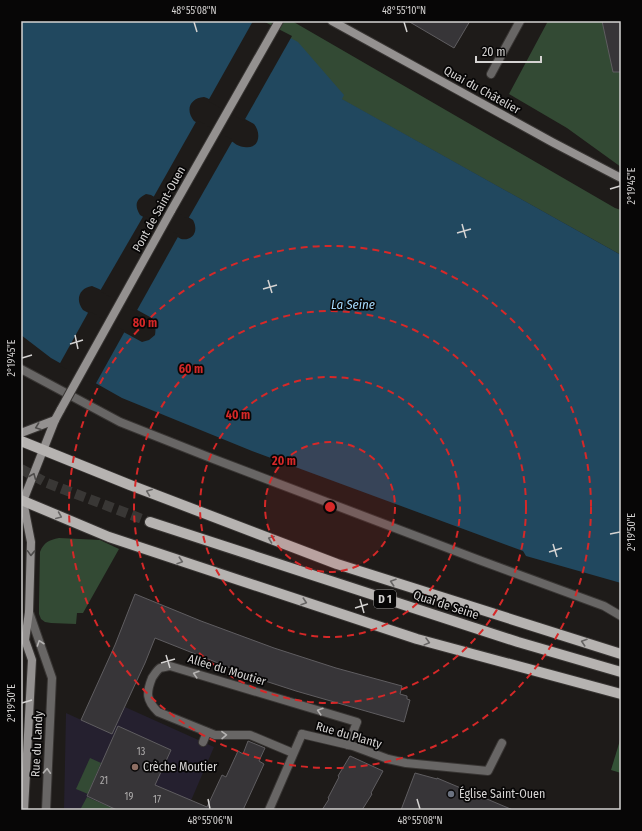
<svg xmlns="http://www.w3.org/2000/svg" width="642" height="831" font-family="'Fira Sans Condensed',sans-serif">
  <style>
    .education { fill: #25202f }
    .green { fill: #334a34 }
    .forest { fill: #335236 }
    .water { fill: #21485f; fill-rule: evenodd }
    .pier { fill: #1e1b19 }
    .building { fill: #373538; stroke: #5f5d60 }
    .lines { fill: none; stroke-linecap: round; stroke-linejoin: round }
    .primary-tunnel { stroke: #393735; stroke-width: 10; stroke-dasharray: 10 5; stroke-linecap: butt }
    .lane-casing { stroke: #383533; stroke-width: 10 }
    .street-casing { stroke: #383533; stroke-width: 10 }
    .secondary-casing { stroke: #383533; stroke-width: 10 }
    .primary-casing { stroke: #383533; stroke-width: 12 }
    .lane { stroke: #686665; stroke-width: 8 }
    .street { stroke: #686665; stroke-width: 8 }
    .secondary { stroke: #949190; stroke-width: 8 }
    .primary { stroke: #b6b3b1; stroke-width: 10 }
    .secondary-bridge-casing { stroke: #383533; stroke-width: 10; stroke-linecap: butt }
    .secondary-bridge { stroke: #949190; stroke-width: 8 }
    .oneway { stroke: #4e4c4b }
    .oneway2 { stroke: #676564 }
    .oneway3 { stroke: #b4b2b1 }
    .ticks { fill: none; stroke: #d5d3d2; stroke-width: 1.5 }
    .ring { fill: none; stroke: #d62828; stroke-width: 2; stroke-dasharray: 7 5 }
    .education-dot { fill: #8d6e63; stroke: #070606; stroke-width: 1.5 }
    .worship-dot { fill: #6b7280; stroke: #070606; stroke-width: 1.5 }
    .labels { text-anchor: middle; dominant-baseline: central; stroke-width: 3.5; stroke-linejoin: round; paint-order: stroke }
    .number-label { font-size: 10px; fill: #aeacac }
    .shield { fill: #070606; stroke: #979695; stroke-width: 1 }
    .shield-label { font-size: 11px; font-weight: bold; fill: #d5d3d2 }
    .street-label { font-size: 12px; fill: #d5d3d2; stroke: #070606 }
    .poi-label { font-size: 12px; fill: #d5d3d2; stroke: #070606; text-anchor: start }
    .water-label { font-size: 13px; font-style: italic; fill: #a6dafd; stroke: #070606 }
    .centre { fill: #d62828; stroke: #070606; stroke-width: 2 }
    .ring-label { font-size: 12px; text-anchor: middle; font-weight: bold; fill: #d62828; stroke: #070606; stroke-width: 3.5; stroke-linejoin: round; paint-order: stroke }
    .neatline { fill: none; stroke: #d5d3d2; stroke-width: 1.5 }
    .ticks-label { font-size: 10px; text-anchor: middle; fill: #d5d3d2 }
  </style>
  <rect width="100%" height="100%" fill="#1e1b19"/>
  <path class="education" d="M125,707L214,747L187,810H64L66,713L112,734Z"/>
  <g class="green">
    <path d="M259,21H292L615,208L621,210V255L341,99Z"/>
    <path d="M548,21H621V167L567,128L509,94Z"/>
    <path d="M59,538L100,540L119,549L83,613H77L76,624L51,623L45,622L41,619L39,614V604L40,552C44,542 49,540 59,538Z"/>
    <path d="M90,758L101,763L88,794L76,789Z"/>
    <path d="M87,797L117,810H80Z"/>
  </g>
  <path class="forest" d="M621,737V773L611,770Z"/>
  <path class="water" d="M21,21H259L298,42L344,95L342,99L621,255V583L526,556L523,551L252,451L122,398L51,358L21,335ZM204,97L207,98L254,124C262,134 259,150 244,147C239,147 234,143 230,140C218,134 206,127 194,121C185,110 190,98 204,97ZM146,194L151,195L193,220C199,231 193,241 181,239L140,215C134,205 136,199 146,194ZM92,286L99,289L150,317C156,322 156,328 155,335L149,340L142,342L83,310C75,300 79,288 92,286Z"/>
  <g class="pier">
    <path d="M253,21H263L292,36L244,121L208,101Z"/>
    <path d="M197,120L233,140L188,219L153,198Z"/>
    <path d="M144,215L179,235L136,312L100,291Z"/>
    <path d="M89,311L125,331L95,385L59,365Z"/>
  </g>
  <g class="building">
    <path d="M408,21H470L454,48Z"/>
    <path d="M602,21H621V72H613Z"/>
    <path d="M135,594L201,621L274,648L336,668L402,686L400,694L407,696V699L410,700L404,722L296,691L256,678L155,638L145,663L112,734L81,720L115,645Z"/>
    <path d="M118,726L171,750L155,785L207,807L222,775L226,777L238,751L243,754L248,741L265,748L259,761L264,764L243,810H117L87,796Z"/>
    <path d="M350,756L383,771L371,793L372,794L362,810H322L329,799L328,798L339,777L338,776Z"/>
    <path d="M415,773L437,779V778L513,810H401Z"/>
  </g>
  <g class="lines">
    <path class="primary-tunnel" d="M21,469L47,483L150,522"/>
    <g class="lane-casing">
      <g id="lane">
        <path d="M491,74L520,21"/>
        <path d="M29,612L52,678L46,810"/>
        <path d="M302,734L353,746L388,759L406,763L488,771L502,743"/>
        <path d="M203,742L207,732"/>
        <path d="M293,753L250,735H215L158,712C146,700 146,693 152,678C154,675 157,670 160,668C163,667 167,667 170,666L357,722L348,745"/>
      </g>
    </g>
    <g class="street-casing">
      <g id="street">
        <path d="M21,369L120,422L211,458L479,560L604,606L621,616"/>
        <path d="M269,810L302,734"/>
      </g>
    </g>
    <g class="secondary-casing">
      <g id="secondary">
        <path d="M332,21L552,142L621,178"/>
        <path d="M171,211L279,21"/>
        <path d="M21,433L55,420"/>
        <path d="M23,501L31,542L29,612L25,640L32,660L24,810"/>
        <path d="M23,501L55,420L61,409"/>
      </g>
    </g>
    <g class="primary-casing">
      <g id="primary">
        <path d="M21,441L130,485L337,564L621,654"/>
        <path d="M21,500L109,537L417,639L621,694"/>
        <path d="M150,522L518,642L621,672"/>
      </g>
    </g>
    <use href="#lane" class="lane"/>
    <use href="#street" class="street"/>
    <use href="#secondary" class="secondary"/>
    <use href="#primary" class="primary"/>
    <g class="secondary-bridge-casing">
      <path id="secondary-bridge" d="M61,409L171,211"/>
    </g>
    <use href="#secondary-bridge" class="secondary-bridge"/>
  </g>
  <defs><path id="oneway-chevron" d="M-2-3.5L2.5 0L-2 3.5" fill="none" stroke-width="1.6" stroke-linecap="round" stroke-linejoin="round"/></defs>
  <g class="oneway">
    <use href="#oneway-chevron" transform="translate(38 427) rotate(160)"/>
    <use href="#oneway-chevron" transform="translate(33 476) rotate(-68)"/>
    <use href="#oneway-chevron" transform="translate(31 553) rotate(92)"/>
  </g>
  <g class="oneway2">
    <use href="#oneway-chevron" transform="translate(149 492) rotate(-159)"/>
    <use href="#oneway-chevron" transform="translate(59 516) rotate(23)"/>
    <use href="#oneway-chevron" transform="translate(271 539) rotate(-159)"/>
    <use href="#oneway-chevron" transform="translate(180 561) rotate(18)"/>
    <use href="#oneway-chevron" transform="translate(393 582) rotate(-162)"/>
    <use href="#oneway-chevron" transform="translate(304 602) rotate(18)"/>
    <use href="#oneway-chevron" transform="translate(427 642) rotate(15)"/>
    <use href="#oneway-chevron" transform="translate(584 642) rotate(-162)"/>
  </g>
  <g class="oneway3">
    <use href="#oneway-chevron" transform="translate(40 643) rotate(-109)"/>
    <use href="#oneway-chevron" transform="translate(196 674) rotate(-163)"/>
    <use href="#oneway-chevron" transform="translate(320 711) rotate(-163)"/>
    <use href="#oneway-chevron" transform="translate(224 735) rotate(-1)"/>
    <use href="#oneway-chevron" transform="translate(47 771) rotate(-87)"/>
  </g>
  <path class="ticks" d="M194,22L197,32M404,22L407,32M610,189L620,186M462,224L466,238M457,233L471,229M268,280L272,293M263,289L277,285M75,335L78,349M70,344L83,340M22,358L32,355M610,534L620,532M553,544L557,557M549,552L562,548M360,599L364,613M355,608L368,604M166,655L170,668M161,663L175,659M22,703L32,700M208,799L210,809M417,799L420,809"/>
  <circle cx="330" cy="507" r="65" fill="#d62828" fill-opacity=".12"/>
  <g class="ring">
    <circle cx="330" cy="507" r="65"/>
    <circle cx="330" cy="507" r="130"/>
    <circle cx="330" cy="507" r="196"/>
    <circle cx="330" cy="507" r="261"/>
  </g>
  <circle class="education-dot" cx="135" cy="767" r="4"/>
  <circle class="worship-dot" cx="451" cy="794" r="4"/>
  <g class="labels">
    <g class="number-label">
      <text x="141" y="752">13</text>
      <text x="104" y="781">21</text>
      <text x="129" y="797">19</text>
      <text x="157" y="800">17</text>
    </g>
    <rect class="shield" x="374" y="590" width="22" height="18" rx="3"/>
    <g class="shield-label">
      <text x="385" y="599">D 1</text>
    </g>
    <g class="street-label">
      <text transform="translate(482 90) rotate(29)">Quai du Châtelier</text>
      <text transform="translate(159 209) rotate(-61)">Pont de Saint-Ouen</text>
      <text transform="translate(446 605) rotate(18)">Quai de Seine</text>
      <text transform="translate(227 670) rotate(17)">Allée du Moutier</text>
      <text transform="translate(349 735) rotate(16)">Rue du Planty</text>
      <text transform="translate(37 744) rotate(-87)">Rue du Landy</text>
    </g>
    <g class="poi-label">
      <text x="143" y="767">Crèche Moutier</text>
      <text x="459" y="794">Église Saint-Ouen</text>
    </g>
    <g class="water-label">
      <text x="353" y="304">La Seine</text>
    </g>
  </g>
  <circle cx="330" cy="507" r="6" class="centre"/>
  <g class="ring-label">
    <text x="145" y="327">80 m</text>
    <text x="191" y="373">60 m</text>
    <text x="238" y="419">40 m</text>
    <text x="284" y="465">20 m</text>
  </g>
  <rect width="642" height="831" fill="none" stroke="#070606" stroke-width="44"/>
  <path d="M476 56v6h65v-6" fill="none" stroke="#d5d3d2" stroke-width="2"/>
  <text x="482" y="56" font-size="12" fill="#d5d3d2" stroke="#070606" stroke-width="3" paint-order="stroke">20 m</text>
  <rect x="22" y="22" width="598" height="787" class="neatline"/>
  <g class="ticks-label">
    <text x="194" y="14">48°55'08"N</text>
    <text x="404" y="14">48°55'10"N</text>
    <text transform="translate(631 186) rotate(-90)" y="4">2°19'45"E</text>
    <text transform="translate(11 358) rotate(-90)" y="4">2°19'45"E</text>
    <text transform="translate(631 532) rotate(-90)" y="4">2°19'50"E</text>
    <text transform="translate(11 703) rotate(-90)" y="4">2°19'50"E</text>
    <text x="210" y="824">48°55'06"N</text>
    <text x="420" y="824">48°55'08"N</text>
  </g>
</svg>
